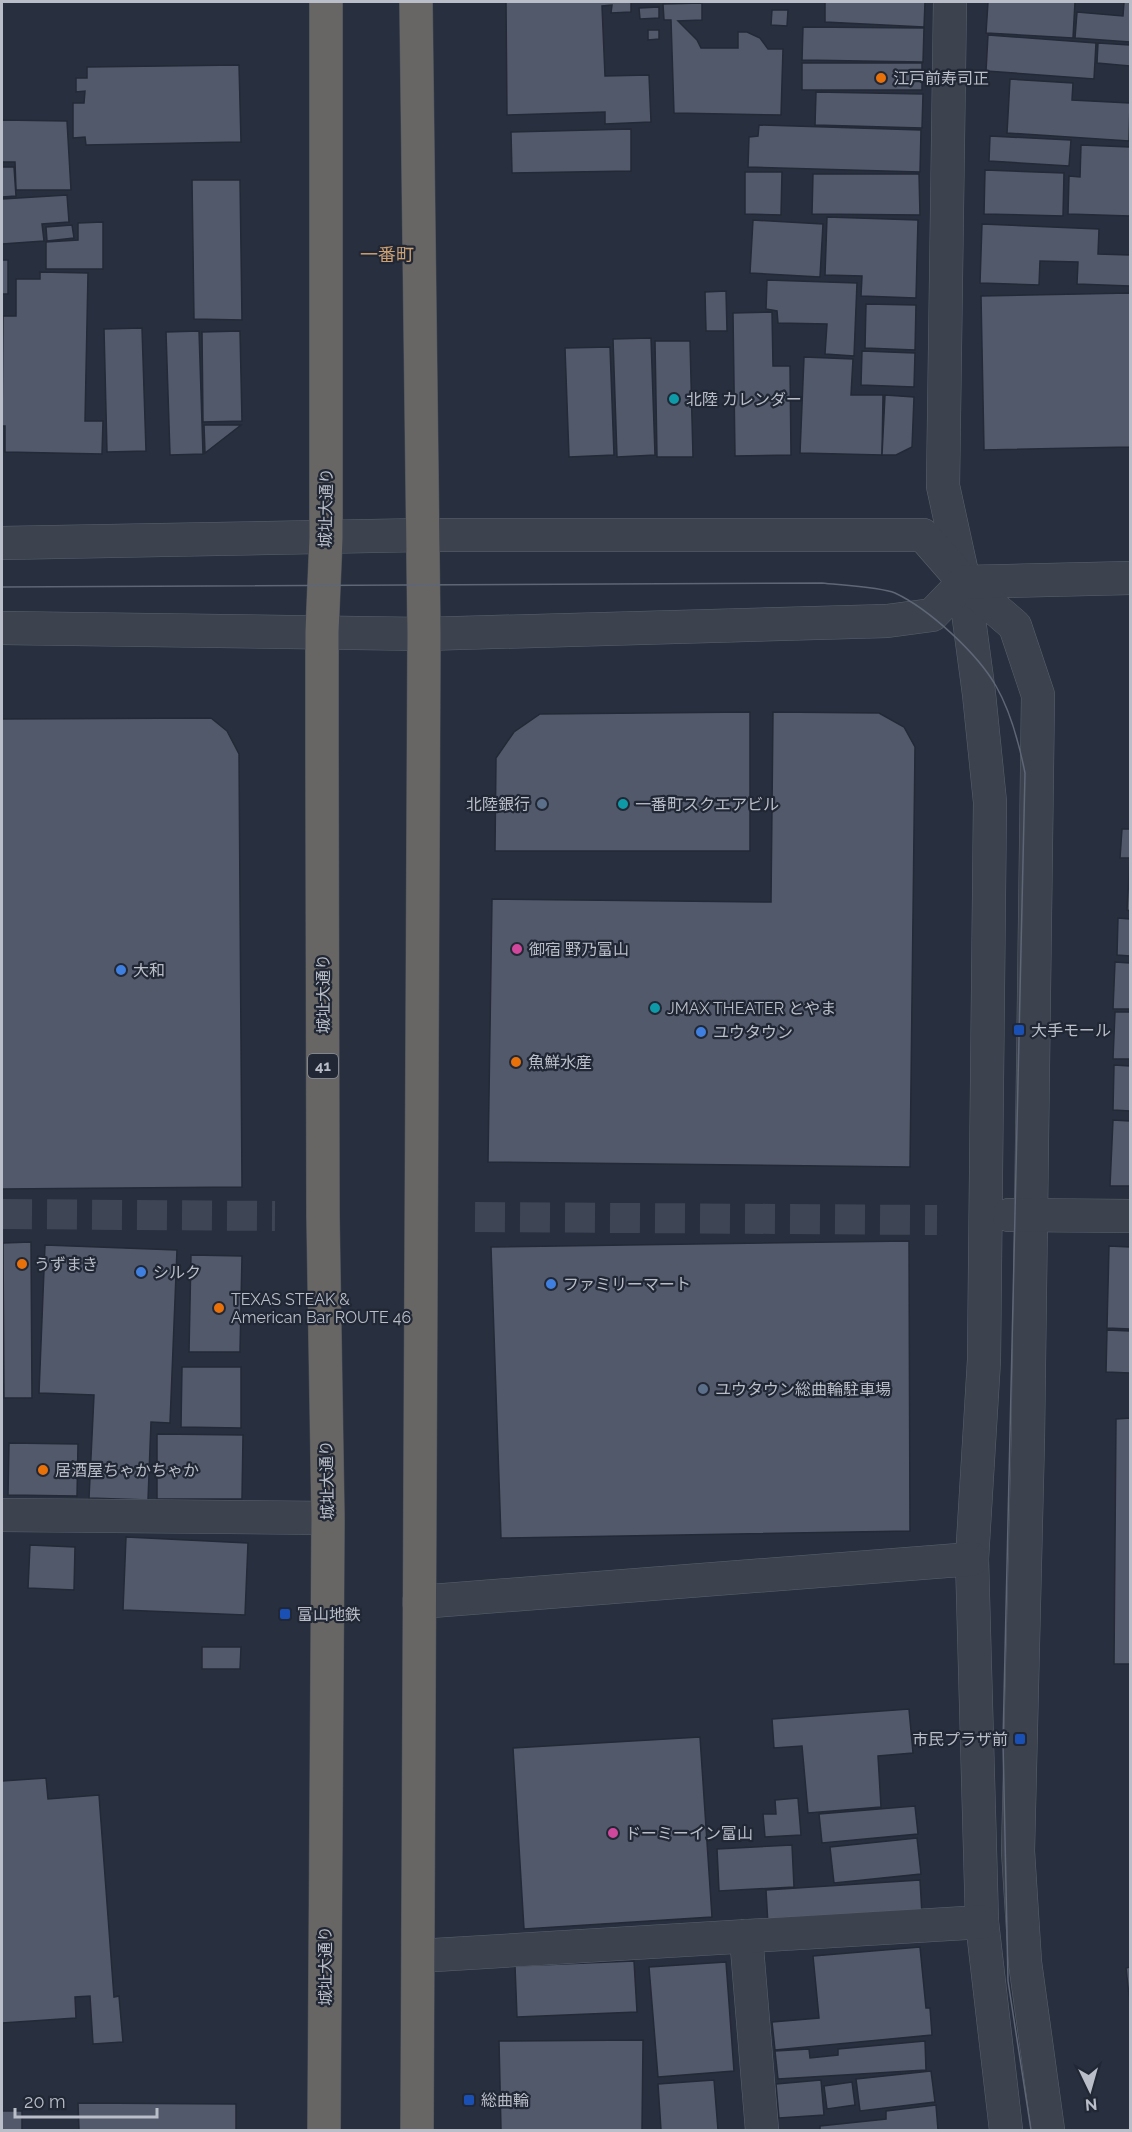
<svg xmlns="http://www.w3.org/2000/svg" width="1132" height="2132" font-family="Raleway,'Noto Sans JP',sans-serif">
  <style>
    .building { fill: #52596a; stroke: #232936; stroke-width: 1.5 }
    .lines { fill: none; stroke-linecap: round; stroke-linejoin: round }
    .pedestrian-tunnel { stroke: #3e4554; stroke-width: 30; stroke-dasharray: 30 15; stroke-linecap: butt }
    .minor-casing { stroke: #5a606c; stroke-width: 34 }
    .tertiary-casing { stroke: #5a606c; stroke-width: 34 }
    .trunk-casing { stroke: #474d59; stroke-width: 34 }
    .minor { stroke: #3c434f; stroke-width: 33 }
    .tertiary { stroke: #3c434f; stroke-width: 33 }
    .trunk { stroke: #676664; stroke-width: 33 }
    .tram { stroke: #5f6676; stroke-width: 1.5 }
    .food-dot { fill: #e8710a; stroke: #212734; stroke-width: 2 }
    .culture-dot { fill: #0f9aa8; stroke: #212734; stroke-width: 2 }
    .service-dot { fill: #5c6f8a; stroke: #212734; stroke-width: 2 }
    .hotel-dot { fill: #d1479c; stroke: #212734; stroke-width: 2 }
    .shop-dot { fill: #3f7fe0; stroke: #212734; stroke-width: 2 }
    .transit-dot { fill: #1a4fb4; stroke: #212734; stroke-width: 2 }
    .labels { text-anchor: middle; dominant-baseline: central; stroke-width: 4.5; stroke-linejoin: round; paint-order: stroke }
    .shield { fill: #212734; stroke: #8b919c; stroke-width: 1.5 }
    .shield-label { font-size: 15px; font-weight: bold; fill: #b9bec9 }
    .poi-label { font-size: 16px; fill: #b9bec9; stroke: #212734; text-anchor: start }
    .street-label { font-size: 16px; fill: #b9bec9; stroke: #212734 }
    .neighbourhood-label { font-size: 18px; fill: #cca071; stroke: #212734 }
  </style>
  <rect width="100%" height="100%" fill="#28303f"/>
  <g class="building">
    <path d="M506,2H631V12L611,13L612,5L602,6L605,76L649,75L651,122L605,124V112L507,115Z"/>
    <path d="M825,2H925L924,27L825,22Z"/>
    <path d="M988,2H1075L1073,38L986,33Z"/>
    <path d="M1124,2H1130V42L1075,38L1077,12L1123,16Z"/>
    <path d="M702,3V20L678,21L697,40L701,48H738V32H747L760,38L768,49H783L781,115L674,113L671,20H664L663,4Z"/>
    <path d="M659,7V18L640,19L639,8Z"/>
    <path d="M772,10H788L787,26L771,25Z"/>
    <path d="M803,27L924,28L923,62L802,60Z"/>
    <path d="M648,30H659V39L648,40Z"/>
    <path d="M988,35L1096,43L1094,79L986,71Z"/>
    <path d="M1098,43L1130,45V66L1097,63Z"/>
    <rect x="802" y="63" width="120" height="27"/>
    <path d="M239,65L241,142L86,145L85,137L73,138V103H84L85,91L76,92V78H87V67Z"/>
    <path d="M1010,79L1073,83L1072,100L1130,103L1129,141L1007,133Z"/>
    <path d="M816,92L923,94L922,128L815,125Z"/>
    <path d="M2,120L67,121L71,190H16L15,162H2Z"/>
    <path d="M759,125L921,130L920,172L748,167L749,137L758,136Z"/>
    <path d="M631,129V171L512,173L511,132Z"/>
    <path d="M990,136L1071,140L1069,166L989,161Z"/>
    <path d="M1081,145L1130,147V216L1068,214L1069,176L1080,177Z"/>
    <path d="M2,167H14L16,196L2,197Z"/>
    <path d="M985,170L1064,173L1063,216L984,214Z"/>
    <path d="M745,172H782L781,215L745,214Z"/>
    <path d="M813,174H919L920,215L812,214Z"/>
    <path d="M192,180H240L242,320L194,319Z"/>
    <path d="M67,195L69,222L42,224L44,241L2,244V199Z"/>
    <path d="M827,217L918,220L916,298L861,296L862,276L825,275Z"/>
    <path d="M753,220L823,224L820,277L750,273Z"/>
    <path d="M103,222V269H46V242L78,240V223Z"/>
    <path d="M982,224L1099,229L1098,254L1130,255V286L1077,284L1078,262L1040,261L1039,285L980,283Z"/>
    <path d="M72,225L74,238L47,241L46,227Z"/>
    <rect x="2" y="260" width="6" height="34"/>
    <path d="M40,272L88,273L85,421H103L102,454L5,452V426H2L3,316H16V279H40Z"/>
    <path d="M767,280L857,283L854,356L825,354L827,324L778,323L777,311L766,309Z"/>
    <path d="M726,291L727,331H706L705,292Z"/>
    <path d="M1130,293V447L984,450L981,296Z"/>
    <path d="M866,304L916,305L915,350L865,348Z"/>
    <path d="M772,312L773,366H790L791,455L735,456L733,313Z"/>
    <path d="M142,328L146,451L107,452L104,329Z"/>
    <path d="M199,331L203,454L170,455L166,332Z"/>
    <path d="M240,331L242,421L203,422L202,332Z"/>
    <path d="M651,338L655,455L617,457L613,339Z"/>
    <path d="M655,341H690L693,457H657Z"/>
    <path d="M610,347L614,455L569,457L565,348Z"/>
    <path d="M862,351L915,353L914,387L861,385Z"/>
    <path d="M804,357L853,359L851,395H883L882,455L800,453Z"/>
    <path d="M885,395L914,397L912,447L896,455H882Z"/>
    <path d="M204,425H241L205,453Z"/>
    <path d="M750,712V851H495L496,758L514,732L540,714Z"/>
    <path d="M773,712L879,713L904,727L915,747L910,1167L488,1162L492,899L771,902Z"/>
    <path d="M211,718L227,731L239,754L242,1187L2,1189V719Z"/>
    <path d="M1122,829H1130V911L1127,910L1130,858H1120Z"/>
    <path d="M1118,918L1130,919V956L1117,955Z"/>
    <path d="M1115,962L1130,963V1009H1113Z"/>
    <path d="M1115,1012H1130V1059H1113Z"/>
    <path d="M1114,1065L1130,1066V1111L1113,1110Z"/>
    <path d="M1113,1120L1130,1121V1186H1110Z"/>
    <path d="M909,1241L910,1531L501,1538L491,1247Z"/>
    <path d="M31,1242L32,1398H4L3,1243Z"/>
    <path d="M45,1245L177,1250L170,1423L151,1422L148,1500L89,1498L94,1395L39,1393Z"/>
    <path d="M1109,1246L1130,1247V1329L1107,1328Z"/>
    <path d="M191,1255L242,1256L240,1352H189Z"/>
    <path d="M1107,1330L1130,1331V1373L1106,1372Z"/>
    <path d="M182,1367H241V1428L181,1427Z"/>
    <path d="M1130,1418V1664H1114L1116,1419Z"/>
    <path d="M157,1434L243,1435L242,1499H157Z"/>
    <path d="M9,1443L78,1444L77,1496L8,1495Z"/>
    <path d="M126,1537L248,1543L245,1615L123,1610Z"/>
    <path d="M30,1545L75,1547L74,1590L28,1588Z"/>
    <path d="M202,1647H241L240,1669H202Z"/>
    <path d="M909,1709L913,1753L878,1756L881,1807L808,1813L802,1746L774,1748L772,1719Z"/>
    <path d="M700,1737L712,1917L524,1929L513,1748Z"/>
    <path d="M46,1778L48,1799L99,1795L114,1997L119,1996L123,2042L93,2044L90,1996L75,1997L76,2018L2,2023V1781Z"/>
    <path d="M798,1798L801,1835L765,1837L763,1814H776L775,1800Z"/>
    <path d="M915,1806L918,1834L822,1843L819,1814Z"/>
    <path d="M917,1838L921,1874L834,1883L830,1847Z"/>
    <path d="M792,1845L794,1887L719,1891L717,1849Z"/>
    <path d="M920,1880L922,1915L768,1925L766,1890Z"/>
    <path d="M920,1947L926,2008H930L932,2035L775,2050L772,2022L819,2018L813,1956Z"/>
    <path d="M634,1961L637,2012L517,2017L515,1966Z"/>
    <path d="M726,1962L734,2071L658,2077L649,1967Z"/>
    <path d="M1130,1967V2004L1126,1968Z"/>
    <path d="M643,2040L642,2130H501L499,2041Z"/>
    <path d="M925,2041L926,2070L778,2079L775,2051L809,2049L810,2058L838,2055V2049Z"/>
    <path d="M931,2071L935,2102L860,2111L856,2079Z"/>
    <path d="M714,2080L718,2130H661L658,2084Z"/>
    <path d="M821,2080L824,2115L779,2118L776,2084Z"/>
    <path d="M852,2082L855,2105L827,2109L824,2086Z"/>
    <path d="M78,2103L236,2104V2130H79Z"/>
    <path d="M936,2105L938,2130H820V2126L886,2119V2111Z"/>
    <rect x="2" y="2111" width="20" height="19"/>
  </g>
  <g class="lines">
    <g class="pedestrian-tunnel">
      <path d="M2,1214L275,1216"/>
      <path d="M475,1217L937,1220"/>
    </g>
    <g class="minor-casing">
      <g id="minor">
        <path d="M950,2L943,486L964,582L979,694L990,802L984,1360L972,1559L982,1922L1006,2130"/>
        <path d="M964,582L1015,626L1038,695L1028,1439L1018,1851L1025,1962L1048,2130"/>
        <path d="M1009,1215L1130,1216"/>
        <path d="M2,1515L328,1518"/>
        <path d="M419,1602L972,1559"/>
        <path d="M746,1936L762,2130"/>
        <path d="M418,1956L982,1922"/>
      </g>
    </g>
    <g class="tertiary-casing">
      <g id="tertiary">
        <path d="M2,543L423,535H923L964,582"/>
        <path d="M2,628L424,634L887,621L932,615L964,582L1130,578"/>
      </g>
    </g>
    <g class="trunk-casing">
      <g id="trunk">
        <path d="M416,2L424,634L417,2130"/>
        <path d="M324,2130L328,1518L323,1216L322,756V632L326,538V2"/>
      </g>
    </g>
    <use href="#minor" class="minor"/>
    <use href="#tertiary" class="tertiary"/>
    <use href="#trunk" class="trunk"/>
    <path class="tram" d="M2,587L822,583C839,585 880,587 895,593C929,609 977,653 996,686C1011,712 1019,743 1025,773L1003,1742L1008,1981L1031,2130"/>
  </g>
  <g class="food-dot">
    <circle cx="881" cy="78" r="6"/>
    <circle cx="516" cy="1062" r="6"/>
    <circle cx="22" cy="1264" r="6"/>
    <circle cx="219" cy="1308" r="6"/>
    <circle cx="43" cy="1470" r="6"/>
  </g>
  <g class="culture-dot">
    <circle cx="674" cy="399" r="6"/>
    <circle cx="623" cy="804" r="6"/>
    <circle cx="655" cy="1008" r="6"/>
  </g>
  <g class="service-dot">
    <circle cx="542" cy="804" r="6"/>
    <circle cx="703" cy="1389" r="6"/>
  </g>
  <g class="hotel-dot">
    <circle cx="517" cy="949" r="6"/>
    <circle cx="613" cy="1833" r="6"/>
  </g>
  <g class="shop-dot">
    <circle cx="121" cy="970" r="6"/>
    <circle cx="701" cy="1032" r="6"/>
    <circle cx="141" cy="1272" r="6"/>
    <circle cx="551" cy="1284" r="6"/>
  </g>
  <g class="transit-dot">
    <rect x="1013" y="1024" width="12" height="12" rx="3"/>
    <rect x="279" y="1608" width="12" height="12" rx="3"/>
    <rect x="1014" y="1733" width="12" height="12" rx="3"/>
    <rect x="463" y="2094" width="12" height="12" rx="3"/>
  </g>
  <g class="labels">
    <rect class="shield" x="308" y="1054" width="30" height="24" rx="4.5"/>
    <g class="shield-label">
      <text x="323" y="1066">41</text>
    </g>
    <g class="poi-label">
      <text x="893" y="78">江戸前寿司正</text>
      <text x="686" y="399">北陸 カレンダー</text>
      <text x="530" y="804" text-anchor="end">北陸銀行</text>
      <text x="635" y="804">一番町スクエアビル</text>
      <text x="529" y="949">御宿 野乃富山</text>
      <text x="133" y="970">大和</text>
      <text x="667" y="1008">JMAX THEATER とやま</text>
      <text x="1031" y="1030">大手モール</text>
      <text x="713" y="1032">ユウタウン</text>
      <text x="528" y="1062">魚鮮水産</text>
      <text x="34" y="1264">うずまき</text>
      <text x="153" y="1272">シルク</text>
      <text x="563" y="1284">ファミリーマート</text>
      <text x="231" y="1299">TEXAS STEAK &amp;<tspan x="231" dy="18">American Bar ROUTE 46</tspan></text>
      <text x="715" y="1389">ユウタウン総曲輪駐車場</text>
      <text x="55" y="1470">居酒屋ちゃかちゃか</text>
      <text x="297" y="1614">富山地鉄</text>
      <text x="1008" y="1739" text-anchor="end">市民プラザ前</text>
      <text x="625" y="1833">ドーミーイン富山</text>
      <text x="481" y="2100">総曲輪</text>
    </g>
    <g class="street-label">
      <text transform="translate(326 508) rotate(-89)">城址大通り</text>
      <text transform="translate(323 994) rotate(-90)">城址大通り</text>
      <text transform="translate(327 1480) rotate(-91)">城址大通り</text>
      <text transform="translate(325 1966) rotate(-90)">城址大通り</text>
    </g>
    <g class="neighbourhood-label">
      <text x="387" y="254">一番町</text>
    </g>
  </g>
  <rect width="1132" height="2132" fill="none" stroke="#b9bec9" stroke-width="6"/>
  <g transform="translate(1090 2090) rotate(175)" stroke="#212734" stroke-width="4.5" paint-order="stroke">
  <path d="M0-4.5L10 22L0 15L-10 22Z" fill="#b9bec9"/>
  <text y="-9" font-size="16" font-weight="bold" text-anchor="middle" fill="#b9bec9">N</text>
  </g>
  <path d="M15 2108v9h142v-9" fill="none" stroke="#b9bec9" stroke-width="3"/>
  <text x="24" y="2108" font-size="18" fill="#b9bec9" stroke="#212734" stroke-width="4.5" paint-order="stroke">20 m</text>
</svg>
